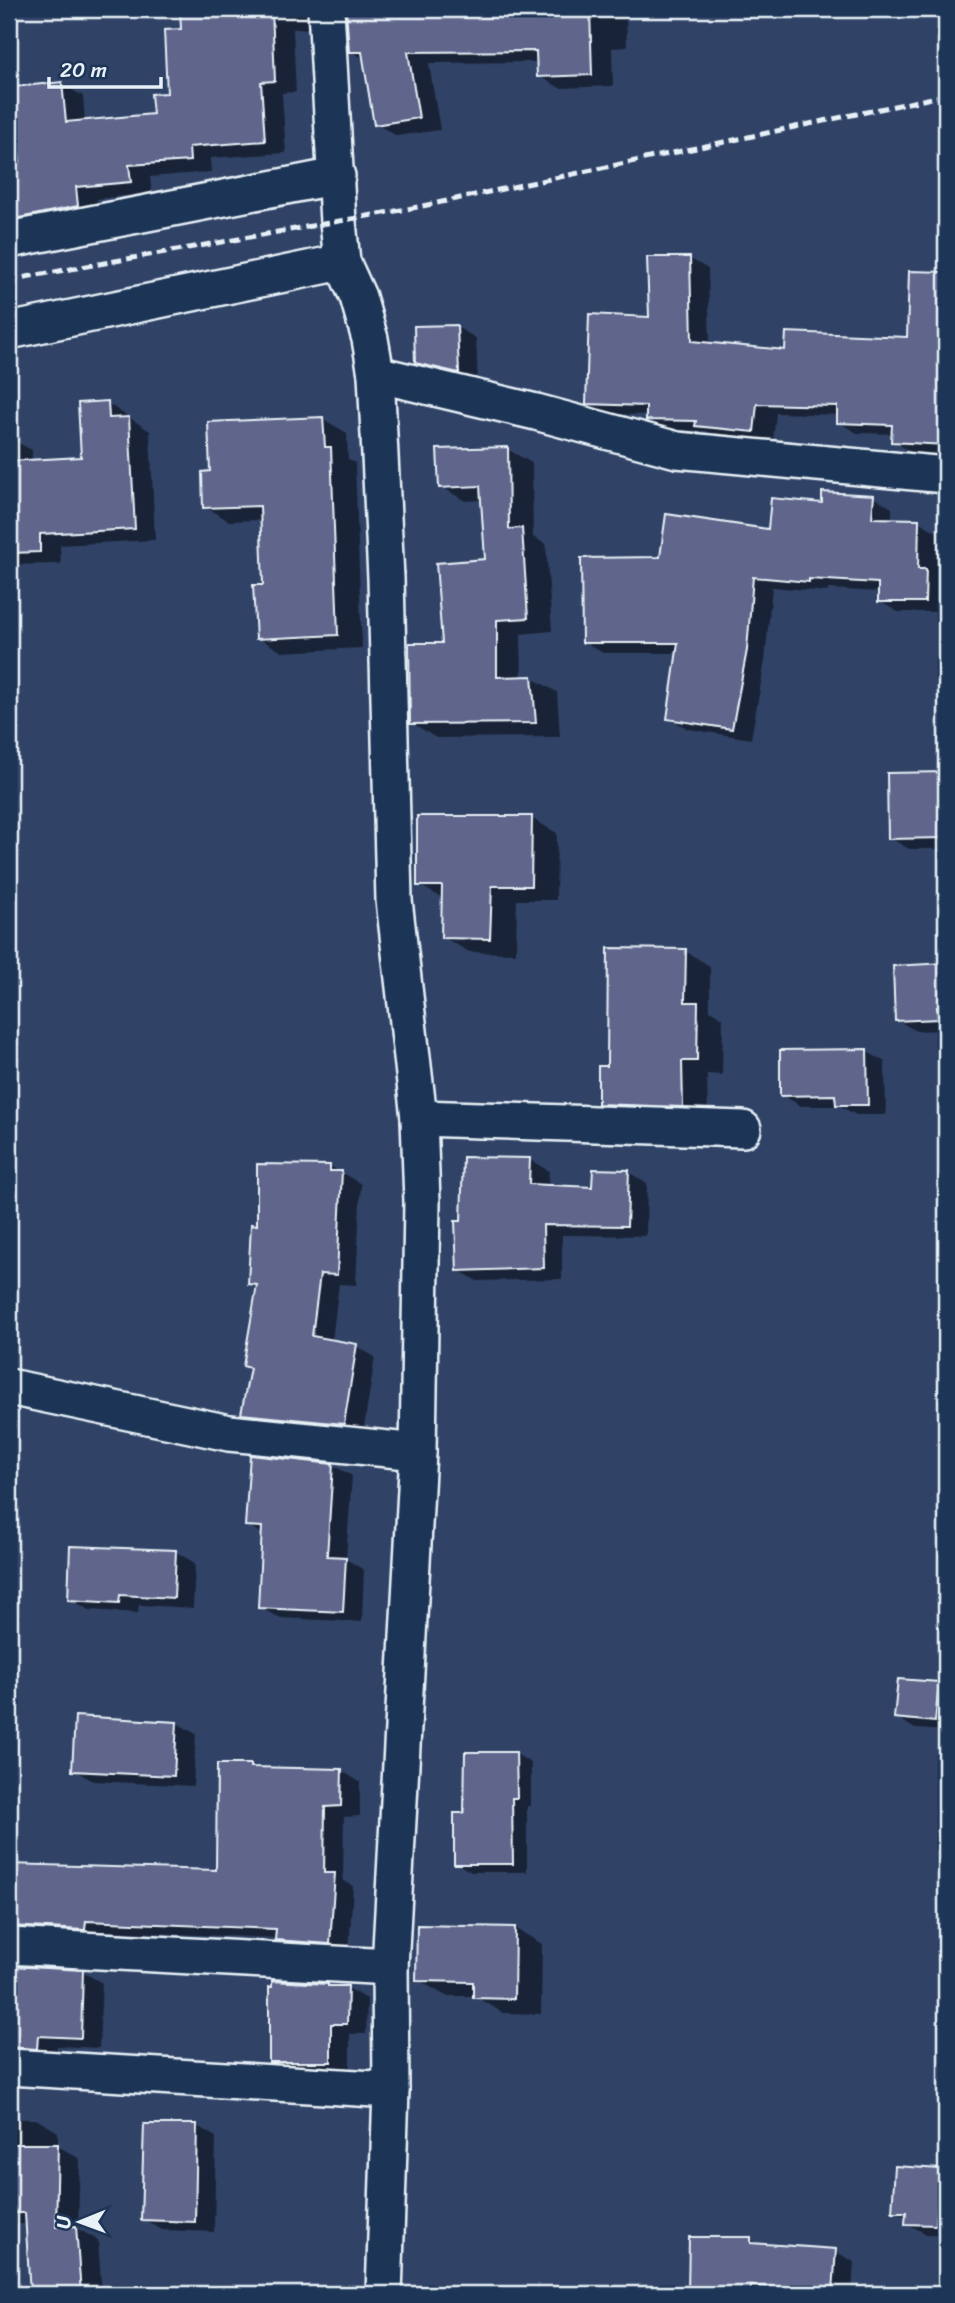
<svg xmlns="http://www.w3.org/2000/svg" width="955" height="2303" font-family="Sriracha,sans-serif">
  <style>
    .shadow { fill: #0007 }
    .building { fill: #5e658b; stroke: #e8f1f8; stroke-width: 2 }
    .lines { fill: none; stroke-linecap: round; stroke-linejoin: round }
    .street-casing { stroke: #e8f1f8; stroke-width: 40 }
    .street { stroke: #1d3557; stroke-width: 35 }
    .rail { stroke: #e8f1f8; stroke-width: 5; stroke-dasharray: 10 5; stroke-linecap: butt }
  </style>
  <rect width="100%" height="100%" fill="#304367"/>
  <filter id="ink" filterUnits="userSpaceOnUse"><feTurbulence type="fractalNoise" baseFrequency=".0143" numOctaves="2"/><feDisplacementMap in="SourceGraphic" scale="14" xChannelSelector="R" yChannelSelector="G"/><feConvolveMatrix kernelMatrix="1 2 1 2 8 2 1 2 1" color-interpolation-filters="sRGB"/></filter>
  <g filter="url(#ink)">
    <g class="shadow">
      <path d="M182,9H324V28L293,29L296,92L282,93L286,153L210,158L211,172L150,177L152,193L97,199L98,218L29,231L9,220V74L16,78L17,88L62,84L83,96L85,121L155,115L169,95L183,31Z"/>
      <path d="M363,9H618L626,13L627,47L612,48L613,86L560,88L539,76L538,62L429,63L440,130L397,136L376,124L364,59L350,51Z"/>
      <path d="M883,9H946V18L940,14L897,16Z"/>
      <path d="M689,258L708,269L710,344L787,352L909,338L911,273L946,274V454L911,452L893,441V434L857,433L838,422L839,415L776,413L773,442L716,436L706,431L667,430L648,419V415L607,414L588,403L651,318Z"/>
      <path d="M457,327L476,338L478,383L436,373L417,362Z"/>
      <path d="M107,403L150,431L155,540L60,545L61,564L9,565V438L32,450V462L83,459Z"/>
      <path d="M323,419L347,433L348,459L355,463L362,648L282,652L258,638L265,586L262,520L229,521L205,507Z"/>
      <path d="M507,449L532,463L533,537L546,544L552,631L521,634L522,678H532L557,692L560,737L436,738L412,723L444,645L487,561L483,500L465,501L440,486Z"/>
      <path d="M873,497L892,508V520L918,521L937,532V577L945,581L944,612H898L879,601V592L828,589V592L772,587L765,661L751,739L688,729L669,718L678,653H603L584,642L662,559L770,531L823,504Z"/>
      <path d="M946,773V849H909L890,838L889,774Z"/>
      <path d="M531,818L557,833L556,900H517L516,953L469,952L443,937L444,899L419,885Z"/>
      <path d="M685,951L710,966V1010L723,1018L722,1075L707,1074L708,1120L625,1118L600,1103L609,1068Z"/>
      <path d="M946,965V1030L916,1031L897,1020L895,967Z"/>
      <path d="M866,1051L885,1062L886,1115H856L840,1106H801L782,1095Z"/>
      <path d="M530,1160L549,1171L548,1187L594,1189L628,1172L647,1183L646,1236L562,1235V1279L477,1281L458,1270L463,1223Z"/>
      <path d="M330,1166L361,1184L356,1285L339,1284L332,1341L356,1346L375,1357L363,1434L262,1424L243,1413L251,1369L245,1366L259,1289L249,1283L259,1227Z"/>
      <path d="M333,1465L352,1476L346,1559L364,1570L362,1622L279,1618L259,1607L264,1535L247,1525Z"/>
      <path d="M176,1552L195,1563L193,1608L139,1605L138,1613L89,1610L70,1599Z"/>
      <path d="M939,1684L946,1688V1731L915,1729L896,1717Z"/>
      <path d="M177,1723L196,1734L193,1786L93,1781L74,1770Z"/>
      <path d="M516,1754L531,1763V1806H527V1872H471L456,1863L466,1814Z"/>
      <path d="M251,1766L257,1769L342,1771L360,1782V1816L344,1817L343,1880L353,1886L349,1953L295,1950L277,1940V1938L104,1931L103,1940L23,1937L9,1929V1866L218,1872Z"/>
      <path d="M515,1928L542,1944L541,2014L503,2013L475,1996H446L418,1980Z"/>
      <path d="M9,1966L83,1972L102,1983L99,2048L57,2046L56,2059L9,2056Z"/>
      <path d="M328,1985L332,1988H348L367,1999L366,2034H350V2072H290L271,2061Z"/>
      <path d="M9,2119H36L58,2132V2146L80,2159L78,2229L98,2240L102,2294H32L27,2224H9Z"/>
      <path d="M197,2126L216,2137L214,2232L162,2230L143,2219Z"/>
      <path d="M939,2171L946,2175V2235L926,2234L906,2223L907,2218L894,2211Z"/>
      <path d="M691,2238L750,2239L762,2245L835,2251L854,2262L852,2294H690Z"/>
    </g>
    <g class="building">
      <path d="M180,9H272L275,81L261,82L265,141L189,147L190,161L129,165L131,182L76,187L78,206L9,220V164L20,163L13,87L62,82L66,122L153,114L151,94L167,93L164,30L181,29Z"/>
      <path d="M346,9H590L592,75L537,77L536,51L408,52L419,118L374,125L362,52H349Z"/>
      <path d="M647,257H690L692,341L785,350L786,332L907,337L909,271L946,272V445L891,442L892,425L837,423V406L757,404L754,432L695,426L696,421L646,420V406L586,404L589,314L649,317Z"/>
      <path d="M457,325L459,373L415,363L414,326Z"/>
      <path d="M108,401L109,418L129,417L135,529L40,534V552L9,553V461L81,457L78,403Z"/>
      <path d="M323,417L325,447H331L338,635L256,639L253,585H263L260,506L203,508L202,472L210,471L208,422Z"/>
      <path d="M508,447L509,529L522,528L528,618L497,620V677L532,676L536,723L410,724L409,643H442L436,563L485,559L480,486L439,488L437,449Z"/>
      <path d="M822,492L874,495L872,518L919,519L918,569H926L925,602H878V583L809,579V582L753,577L747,650L732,729L667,719L678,643H582L581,558L660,557L666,514L768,529L771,498L822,503Z"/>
      <path d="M946,772V838L888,839L887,773Z"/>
      <path d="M417,816H532L531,886H492L490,939L441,938L442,886H417Z"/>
      <path d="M608,948L686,949L685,1002H698L697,1061H682L683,1107L598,1104V1066H607Z"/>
      <path d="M946,963V1007H937L938,1019L895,1021L893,966Z"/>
      <path d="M867,1049L868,1105H836L835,1095L780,1096V1050Z"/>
      <path d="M463,1157L530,1158L529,1184L592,1187L593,1169L629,1170L627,1226L543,1225L544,1268L457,1271L455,1221H461Z"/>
      <path d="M257,1164L330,1165V1171H342L337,1275L320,1274L312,1336L357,1344L344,1424L241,1414L250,1368L243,1366L257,1285L248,1284L251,1224L257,1225Z"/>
      <path d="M250,1455L333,1464L327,1556L346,1557L343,1612L258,1608L262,1527L245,1526Z"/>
      <path d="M70,1546L176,1550L174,1598L120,1595L119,1603L68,1600Z"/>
      <path d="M898,1679L939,1682L935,1722L894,1718Z"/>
      <path d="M75,1716L177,1722L174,1776L72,1771Z"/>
      <path d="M465,1752H516L517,1798H512L513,1864H454V1813H464Z"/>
      <path d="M217,1764H251V1767L342,1769L341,1806L325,1807L324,1873H335L330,1944L275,1940L276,1929L86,1921L85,1930L9,1926V1864L216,1870Z"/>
      <path d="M417,1925L515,1927L514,1999L473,1998V1982L416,1981Z"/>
      <path d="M9,1966L83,1970L81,2038L38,2036L37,2049L9,2047Z"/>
      <path d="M272,1981L328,1984V1986H348L347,2024H331V2062H269V1987H272Z"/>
      <path d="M144,2124H197L195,2222L141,2220Z"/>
      <path d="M9,2144H58L56,2227L76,2226L81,2294H30L25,2213H9Z"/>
      <path d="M895,2166L940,2169L936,2225L905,2224L906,2212H892Z"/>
      <path d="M689,2237H751V2243L836,2249L833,2291L751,2286L750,2294H688Z"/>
    </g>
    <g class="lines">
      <g class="street-casing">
        <g id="street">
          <path d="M326,9L338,222L342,262L358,297L370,339L376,374L386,578L394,900L419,1118L422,1202L418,1452L390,1967L391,2090L384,2294"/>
          <path d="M9,240L337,176"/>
          <path d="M9,331L342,262"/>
          <path d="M376,374L536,412L677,450L946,475"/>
          <path d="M419,1118L743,1129"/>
          <path d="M9,1387L229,1433L418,1452"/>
          <path d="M9,1946L390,1967"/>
          <path d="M9,2067L391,2090"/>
        </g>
      </g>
      <use href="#street" class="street"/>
      <path class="rail" d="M9,280L418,207L946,95"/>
    </g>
  </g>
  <rect width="955" height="2303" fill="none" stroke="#1d3557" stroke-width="35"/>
  <rect x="18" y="18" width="920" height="2268" fill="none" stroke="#e8f1f8" stroke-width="2.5" filter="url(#ink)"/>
  <g transform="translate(80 2222) rotate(269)" stroke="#1d3557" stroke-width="5" paint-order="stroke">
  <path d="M0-5L12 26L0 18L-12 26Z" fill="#e8f1f8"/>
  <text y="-10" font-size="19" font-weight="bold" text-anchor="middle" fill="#e8f1f8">U</text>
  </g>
  <path d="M49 77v10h112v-10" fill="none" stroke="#e8f1f8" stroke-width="3.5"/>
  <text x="60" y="77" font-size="21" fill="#e8f1f8" stroke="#1d3557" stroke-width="5" paint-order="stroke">20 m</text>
</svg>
